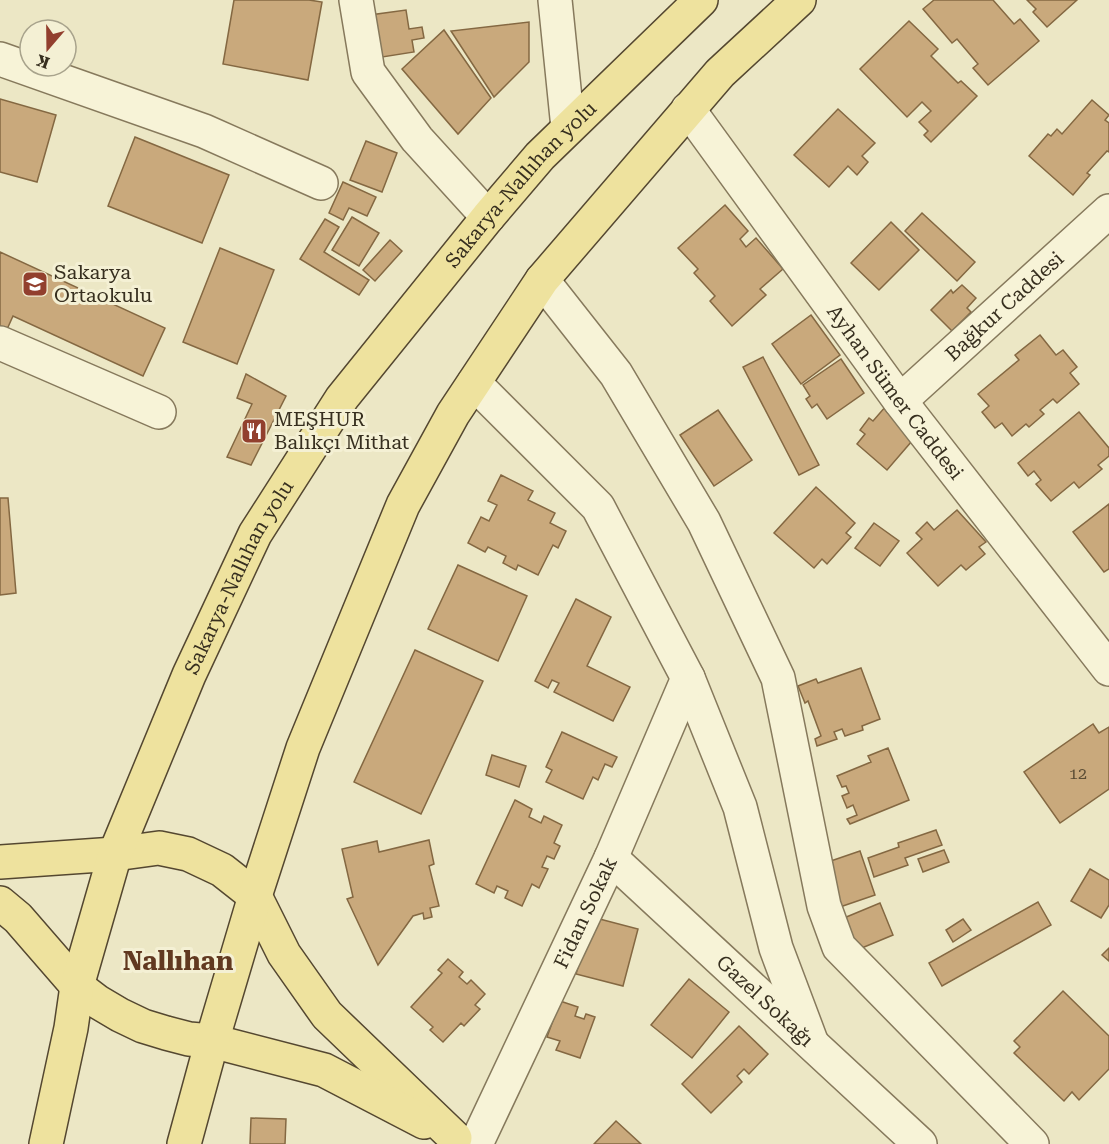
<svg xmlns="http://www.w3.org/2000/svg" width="1109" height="1144" font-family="'Roboto Serif',serif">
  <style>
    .building { fill: #c9a97c; stroke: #846842; stroke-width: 1.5 }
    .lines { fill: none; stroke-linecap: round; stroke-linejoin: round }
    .minor-casing { stroke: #86795c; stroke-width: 36 }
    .major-casing { stroke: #544730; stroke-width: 36 }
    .minor { stroke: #f7f3d7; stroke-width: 33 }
    .major { stroke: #eee29e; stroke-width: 33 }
    .labels { text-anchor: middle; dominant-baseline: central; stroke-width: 6; stroke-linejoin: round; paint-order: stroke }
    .number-label { font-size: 16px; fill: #5c4e36 }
    .street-label { font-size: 20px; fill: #372f1f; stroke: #f4f0d4 }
    .poi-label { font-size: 20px; fill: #372f1f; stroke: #f4f0d4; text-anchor: start }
    .district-label { font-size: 26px; font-weight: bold; fill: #613920; stroke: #f4f0d4 }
  </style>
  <rect width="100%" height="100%" fill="#ece7c5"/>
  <g class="building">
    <path d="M234,0H309L322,2L308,80L223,64Z"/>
    <path d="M934,0H993L1014,24L1020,19L1039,41L988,85L973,68L978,64L957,39L952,43L923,9Z"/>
    <path d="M1027,0H1077L1047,27L1033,12L1036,9Z"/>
    <path d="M406,10L409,29L422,27L424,38L412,40L414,52L376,58L370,15Z"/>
    <path d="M909,21L938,49L931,56L958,83L961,81L977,96L931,142L924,135L928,131L919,122L931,111L922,102L907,117L860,69Z"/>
    <path d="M529,22V62L494,97L451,31Z"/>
    <path d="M444,30L491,98L458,134L402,69Z"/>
    <path d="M0,99L56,115L37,182L0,172Z"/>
    <path d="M1092,100L1109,115L1105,120L1109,123V152L1107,151L1087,173L1090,175L1073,195L1029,156L1048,134L1051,136L1057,129L1062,134Z"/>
    <path d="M838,109L875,143L862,156L868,162L857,175L848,166L829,187L794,155Z"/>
    <path d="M135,137L229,175L202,243L108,206Z"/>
    <path d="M366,141L397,153L382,192L350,180Z"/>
    <path d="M343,182L376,197L367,216L349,208L343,220L329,213Z"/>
    <path d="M725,205L748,231L740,239L746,247L756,238L783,269L760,289L766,295L732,326L710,301L715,296L694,273L698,269L678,248Z"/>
    <path d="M922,213L975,262L957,281L905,231Z"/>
    <path d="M352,217L379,233L359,266L332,250Z"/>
    <path d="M325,219L339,227L324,252L369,280L359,295L300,259Z"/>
    <path d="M891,222L919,250L879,290L851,263Z"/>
    <path d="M390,240L402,251L375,281L363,270Z"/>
    <path d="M220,248L274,270L237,364L183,342Z"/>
    <path d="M0,252L165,328L143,376L13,316L4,336L0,334Z"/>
    <path d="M962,285L976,298L967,308L971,312L952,331L931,310L951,290L953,293Z"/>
    <path d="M811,315L840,355L801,384L772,344Z"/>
    <path d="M1040,335L1056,355L1063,350L1077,367L1070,373L1079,384L1057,403L1053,399L1040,410L1044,414L1029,427L1026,424L1012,436L1002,423L995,428L982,412L989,406L978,394L1019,360L1015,355Z"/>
    <path d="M763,357L819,465L799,475L743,367Z"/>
    <path d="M841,359L864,393L827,419L817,404L812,408L806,399L810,396L803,385Z"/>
    <path d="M246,374L286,396L251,465L227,457L252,404L237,398Z"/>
    <path d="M886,406L918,434L887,470L857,444L865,434L860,430L869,418L873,421Z"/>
    <path d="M718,410L752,460L714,486L680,435Z"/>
    <path d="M1079,412L1109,448V456L1098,465L1102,469L1079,488L1074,482L1051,501L1036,484L1041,480L1034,471L1028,476L1018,463Z"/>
    <path d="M501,475L533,491L528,500L555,513L550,523L566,531L558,548L553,545L538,575L518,565L516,570L503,563L506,556L488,547L485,552L468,543L481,517L489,521L497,505L488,501Z"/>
    <path d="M816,487L855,523L846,533L851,537L827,564L822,559L814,568L774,533Z"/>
    <path d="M0,498H8L16,593L0,595Z"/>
    <path d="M1109,504V569L1104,572L1073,532Z"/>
    <path d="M957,510L986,542L979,547L985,554L966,570L961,565L938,586L907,553L922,539L916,533L927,522L934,530Z"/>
    <path d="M874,523L899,541L880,566L855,548Z"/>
    <path d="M458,565L527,596L498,661L428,629Z"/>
    <path d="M576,599L611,617L587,666L630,687L613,721L554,692L559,683L552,680L548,688L535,681Z"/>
    <path d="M415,650L483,681L421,814L354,782Z"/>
    <path d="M861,668L880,719L862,726L863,730L845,736L842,729L834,732L837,739L817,746L815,739L821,736L808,701L805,703L798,686L816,679L818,683Z"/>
    <path d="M1093,724L1099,733L1109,727V789L1060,823L1024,772Z"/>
    <path d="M562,732L617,757L612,767L605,764L598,780L593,777L583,799L546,782L552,770L546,767Z"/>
    <path d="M888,748L909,800L850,824L847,819L857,815L853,805L847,808L842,796L849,793L846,786L842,787L837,776L871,762L868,756Z"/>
    <path d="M492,755L526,766L519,787L486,775Z"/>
    <path d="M515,800L532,809L529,817L541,823L544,816L562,825L554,843L560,846L554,859L547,856L542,867L548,869L539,888L532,884L522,906L505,898L508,891L497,886L494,893L476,884Z"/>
    <path d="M936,830L942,845L905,858L908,865L874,877L868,858L899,847L898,843Z"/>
    <path d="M429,840L434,864L429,866L439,906L430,908L432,917L424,919L423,913L413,916L378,965L347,899L353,897L342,849L377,841L379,852Z"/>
    <path d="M944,850L949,862L923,872L918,859Z"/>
    <path d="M860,851L875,895L837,908L822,864Z"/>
    <path d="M1090,869L1109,880V905L1101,918L1071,901Z"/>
    <path d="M1038,902L1051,925L942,986L929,963Z"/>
    <path d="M880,903L893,935L857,950L844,918Z"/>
    <path d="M592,917L638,929L623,986L576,974Z"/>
    <path d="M963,919L971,930L953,942L946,930Z"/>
    <path d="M1109,948V961L1102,955Z"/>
    <path d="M448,959L463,972L459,977L467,984L471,980L485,994L475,1005L480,1009L464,1026L461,1023L443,1042L430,1030L433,1027L411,1007L442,973L438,970Z"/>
    <path d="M689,979L729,1012L692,1058L651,1025Z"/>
    <path d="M1063,991L1109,1036V1069L1079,1100L1072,1092L1064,1101L1014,1053L1020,1047L1014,1041Z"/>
    <path d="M560,1001L578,1007L575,1016L584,1019L586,1014L595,1017L580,1058L556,1050L560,1041L547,1037Z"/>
    <path d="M739,1026L768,1054L749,1074L744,1069L737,1076L742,1082L711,1113L682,1084Z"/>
    <path d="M251,1118L286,1119L285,1144H250Z"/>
    <path d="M616,1121L641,1144H594Z"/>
  </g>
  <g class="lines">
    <g class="minor-casing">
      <g id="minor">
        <path d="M356,0L368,72L417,139L488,217"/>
        <path d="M555,0L568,128"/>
        <path d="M0,59L204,131L321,183"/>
        <path id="s1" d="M688,109L900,401L1109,669"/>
        <path d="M542,280L616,374L704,522L778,678L824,906L839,947L1032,1144"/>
        <path d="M0,343L159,412"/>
        <path d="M474,383L598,507L688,678L740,807L776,948L811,1041"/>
        <path id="s2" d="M900,401L1109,211"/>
        <path id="s3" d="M611,858L920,1144"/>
        <path id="s4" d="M476,1144L611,858L688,678"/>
      </g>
    </g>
    <g class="major-casing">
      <g id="major">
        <path d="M0,862L115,854L159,848L188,854L222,870L255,896L284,954L327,1015L455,1138"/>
        <path d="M0,903L18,918L77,986L98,1002L120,1015L143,1026L166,1033L189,1039L212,1041L324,1070L424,1122"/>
        <path id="s5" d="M46,1144L71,1028L77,986L115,854L189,675L255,534L342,398L488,217L540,156L701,0"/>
        <path d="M184,1144L212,1041L255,896L303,748L403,505L453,414L542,280L720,73L799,0"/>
      </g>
    </g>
    <use href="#minor" class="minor"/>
    <use href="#major" class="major"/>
  </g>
  <defs>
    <g id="school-square" transform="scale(1.35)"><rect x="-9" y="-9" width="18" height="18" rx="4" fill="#923f2e" stroke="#f4f0d4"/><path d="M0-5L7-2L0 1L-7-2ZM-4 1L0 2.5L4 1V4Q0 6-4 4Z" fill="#fff"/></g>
    <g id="restaurant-square" transform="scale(1.35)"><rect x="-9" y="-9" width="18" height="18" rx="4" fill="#923f2e" stroke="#f4f0d4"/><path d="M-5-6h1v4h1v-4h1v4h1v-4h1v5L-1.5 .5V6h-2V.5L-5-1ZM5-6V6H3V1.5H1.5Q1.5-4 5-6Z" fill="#fff"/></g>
  </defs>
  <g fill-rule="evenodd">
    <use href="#school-square" x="35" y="284"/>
    <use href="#restaurant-square" x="254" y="431"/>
  </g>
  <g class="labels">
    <g class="number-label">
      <text x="1078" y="773">12</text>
    </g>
    <g class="street-label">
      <text stroke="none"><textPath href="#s5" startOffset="1088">Sakarya-Nallıhan yolu</textPath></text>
      <text stroke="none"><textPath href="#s2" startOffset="141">Bağkur Caddesi</textPath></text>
      <text stroke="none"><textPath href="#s1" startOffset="351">Ayhan Sümer Caddesi</textPath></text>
      <text stroke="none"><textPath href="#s5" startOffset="602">Sakarya-Nallıhan yolu</textPath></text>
      <text stroke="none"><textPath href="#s4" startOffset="256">Fidan Sokak</textPath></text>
      <text stroke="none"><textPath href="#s3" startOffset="210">Gazel Sokağı</textPath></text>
    </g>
    <g class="poi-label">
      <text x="54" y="272">Sakarya<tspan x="54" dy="23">Ortaokulu</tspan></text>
      <text x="274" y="419">MEŞHUR<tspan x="274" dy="23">Balıkçı Mithat</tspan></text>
    </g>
    <g class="district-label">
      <text x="178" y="961">Nallıhan</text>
    </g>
  </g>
  <g transform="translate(48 48) rotate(200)"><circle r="28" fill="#f4f0d4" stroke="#a8a38c" stroke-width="1.5"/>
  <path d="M0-4.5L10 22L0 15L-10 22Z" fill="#923f2e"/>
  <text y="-9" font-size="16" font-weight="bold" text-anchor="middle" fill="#372f1f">K</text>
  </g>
</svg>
